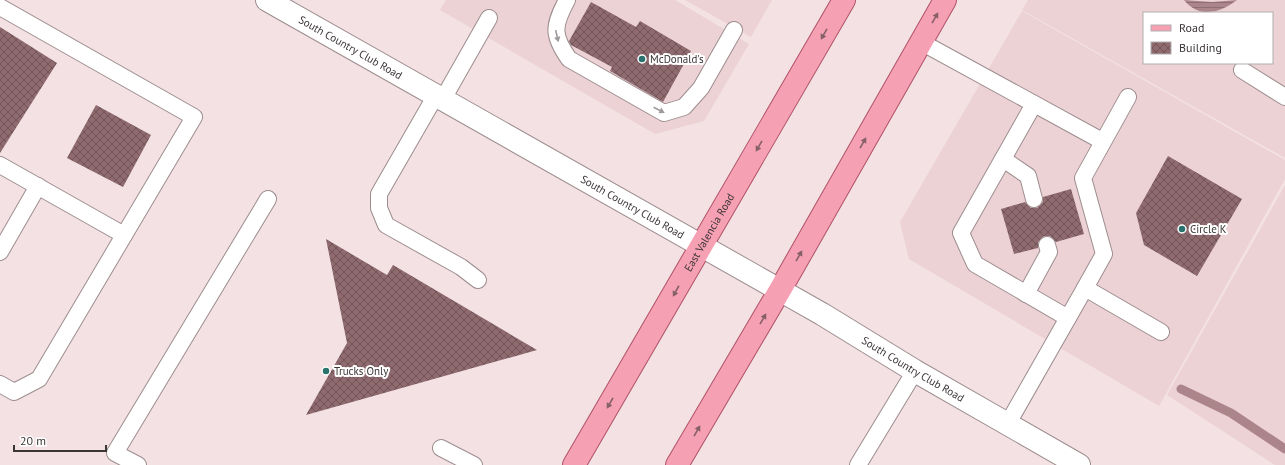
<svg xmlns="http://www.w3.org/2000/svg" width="1285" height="465" font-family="'PT Sans',sans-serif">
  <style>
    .built { fill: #ecd2d5; fill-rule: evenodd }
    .water { fill: url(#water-rules) }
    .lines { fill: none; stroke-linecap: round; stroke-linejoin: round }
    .stream { stroke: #ac858b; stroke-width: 9 }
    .building { fill: url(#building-cross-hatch) }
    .service-casing { stroke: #9d8d8f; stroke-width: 18 }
    .tertiary-casing { stroke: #9d8d8f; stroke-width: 24 }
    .primary-casing { stroke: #b05266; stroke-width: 24 }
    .service { stroke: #fff; stroke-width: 16 }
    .tertiary { stroke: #fff; stroke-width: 22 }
    .primary { stroke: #f5a0b3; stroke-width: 22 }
    .oneway { fill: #866067 }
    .oneway2 { fill: #9e9a9a }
    .poi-dot { fill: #29726d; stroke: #fff; stroke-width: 1.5 }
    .labels { text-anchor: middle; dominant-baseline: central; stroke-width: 4; stroke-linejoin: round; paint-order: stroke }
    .street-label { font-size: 11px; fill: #3c3535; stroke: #fff }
    .poi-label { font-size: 11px; fill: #3c3535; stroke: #fff; text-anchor: start }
  </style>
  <defs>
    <pattern id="water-rules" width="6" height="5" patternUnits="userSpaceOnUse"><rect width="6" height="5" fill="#ac858b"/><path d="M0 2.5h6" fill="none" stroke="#8d6e72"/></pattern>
    <pattern id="building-cross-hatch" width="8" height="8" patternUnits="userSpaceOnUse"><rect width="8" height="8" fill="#8f6a6f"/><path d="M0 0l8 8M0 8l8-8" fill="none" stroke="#705457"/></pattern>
  </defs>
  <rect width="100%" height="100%" fill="#f3e1e3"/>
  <g class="built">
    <path d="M446,0H675L749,44L704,121L655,134L440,10Z"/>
    <path d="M685,0H772L751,37Z"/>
    <path d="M1028,0H1285V158L1022,10ZM1144,13H1272V63H1144Z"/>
    <path d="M1022,11L1285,160V179L1159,406L909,259L900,222Z"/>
    <path d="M1285,185V465H1275L1167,395Z"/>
  </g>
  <path class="water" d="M1184,0L1212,2L1237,0C1220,13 1199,19 1184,0Z"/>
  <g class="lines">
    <path class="stream" d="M1181,389L1231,413L1285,449"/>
  </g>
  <g class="building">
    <path d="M591,2L636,27L640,21L691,51L663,102L610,71L612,67L571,45L569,41Z"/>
    <path d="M0,27L57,63L0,153Z"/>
    <path d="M96,105L151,135L123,187L67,158Z"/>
    <path d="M1168,156L1242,199L1197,276L1144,245L1136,213Z"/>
    <path d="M1071,189L1084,234L1056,242L1050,236H1044L1038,242V248L1014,254L1001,209L1025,202L1031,208H1037L1043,202V197Z"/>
    <path d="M326,239L387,275L393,265L537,350L306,415L347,343Z"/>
  </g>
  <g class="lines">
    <g class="service-casing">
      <g id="service">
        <path d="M567,0C553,26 552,35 569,59L664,113L684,107L701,88L734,30"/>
        <path d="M0,7L194,117L39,379L14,392L0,384"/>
        <path d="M921,42L1102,141"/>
        <path d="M1242,70L1285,97"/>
        <path d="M436,95L379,194V208L386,225L461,267L478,280"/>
        <path d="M1128,97L1083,178L1104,254L1085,288L1161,332"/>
        <path d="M443,99L489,18"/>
        <path d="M1034,104L961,233L975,264L1068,318"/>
        <path d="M1003,159L1028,176L1034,199"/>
        <path d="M0,165L124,235"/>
        <path d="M0,252L38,186"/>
        <path d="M1026,294L1049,252L1047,245"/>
        <path d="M1007,425L1085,288"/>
        <path d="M441,448L474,465"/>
        <path d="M138,465L115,453L268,199"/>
        <path d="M858,465L915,371"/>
      </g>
    </g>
    <g class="tertiary-casing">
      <g id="tertiary">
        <path id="s1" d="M267,0L822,314L915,371L1079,465"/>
      </g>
    </g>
    <g class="primary-casing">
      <g id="primary">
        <path id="s2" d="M574,465L844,0"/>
        <path d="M677,465L780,290L945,0"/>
      </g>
    </g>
    <use href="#service" class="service"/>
    <use href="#tertiary" class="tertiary"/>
    <use href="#primary" class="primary"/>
  </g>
  <defs><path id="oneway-solid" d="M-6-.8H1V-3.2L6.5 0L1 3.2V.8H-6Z"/></defs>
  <g class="oneway">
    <use href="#oneway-solid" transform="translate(935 18) rotate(-60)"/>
    <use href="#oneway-solid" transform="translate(824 34) rotate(120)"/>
    <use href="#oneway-solid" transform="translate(863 143) rotate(-60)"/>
    <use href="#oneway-solid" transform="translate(759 146) rotate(120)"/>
    <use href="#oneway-solid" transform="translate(799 256) rotate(-60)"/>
    <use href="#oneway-solid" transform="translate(676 291) rotate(119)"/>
    <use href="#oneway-solid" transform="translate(763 319) rotate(-60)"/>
    <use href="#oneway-solid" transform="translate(610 403) rotate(120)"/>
    <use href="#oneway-solid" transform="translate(697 431) rotate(-60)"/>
  </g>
  <g class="oneway2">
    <use href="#oneway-solid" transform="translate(557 36) rotate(77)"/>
    <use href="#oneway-solid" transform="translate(659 110) rotate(27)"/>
  </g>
  <g class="poi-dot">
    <circle cx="642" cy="59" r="4"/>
    <circle cx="1182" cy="229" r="4"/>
    <circle cx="326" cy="371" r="4"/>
  </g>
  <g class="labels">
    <g class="street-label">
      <text stroke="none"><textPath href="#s1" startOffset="96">South Country Club Road</textPath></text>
      <text stroke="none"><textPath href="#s1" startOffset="420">South Country Club Road</textPath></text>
      <text stroke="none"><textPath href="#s2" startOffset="269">East Valencia Road</textPath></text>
      <text stroke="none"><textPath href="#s1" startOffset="744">South Country Club Road</textPath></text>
    </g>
    <g class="poi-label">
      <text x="650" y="59">McDonald's</text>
      <text x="1190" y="229">Circle K</text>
      <text x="334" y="371">Trucks Only</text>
    </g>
  </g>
  <rect x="1143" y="12" width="130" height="52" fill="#ffffff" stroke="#b1aeae"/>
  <rect x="1151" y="25" width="20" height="6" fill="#f5a0b3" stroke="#b1aeae"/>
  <text x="1179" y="32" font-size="12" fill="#3c3535">Road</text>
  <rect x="1151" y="42" width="20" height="12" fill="url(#building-cross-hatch)" stroke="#b1aeae"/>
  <text x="1179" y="52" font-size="12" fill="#3c3535">Building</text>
  <path d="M14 445v6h92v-6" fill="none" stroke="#3c3535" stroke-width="2"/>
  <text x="20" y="445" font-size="12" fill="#3c3535" stroke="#ffffff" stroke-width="3" paint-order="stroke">20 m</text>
</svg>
